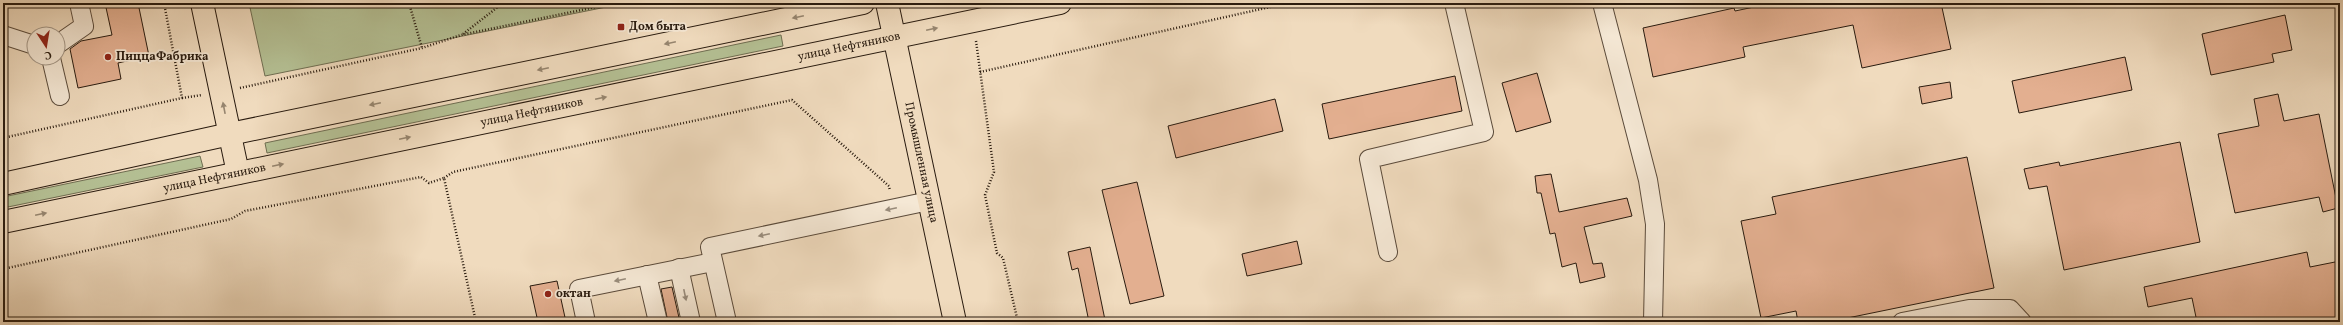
<svg xmlns="http://www.w3.org/2000/svg" width="2343" height="325" font-family="Vollkorn,serif">
  <style>
    .green { fill: #b5c195; stroke: #6f6e52 }
    .building { fill: #e3af90; stroke: #291b0f }
    .lines { fill: none; stroke-linecap: round; stroke-linejoin: round }
    .minor-casing { stroke: #5b4b3b; stroke-width: 20 }
    .major-casing { stroke: #291b0f; stroke-width: 24 }
    .path { stroke: #291b0f; stroke-width: 2.5; stroke-dasharray: 1 2; stroke-linecap: butt }
    .minor { stroke: #f5e8d5; stroke-width: 18 }
    .major { stroke: #f0dbbe; stroke-width: 22 }
    .oneway { fill: #96856f }
    .oneway2 { fill: #998c7c }
    .poi-dot { fill: #8f2418; stroke: #f5e8d5; stroke-width: 1.5 }
    .labels { text-anchor: middle; dominant-baseline: central; stroke-width: 3.5; stroke-linejoin: round; paint-order: stroke }
    .poi-label { font-size: 12px; font-weight: bold; fill: #291b0f; stroke: #f5e8d5; text-anchor: start }
    .street-label { font-size: 12px; fill: #291b0f; stroke: #f5e8d5 }
  </style>
  <rect width="100%" height="100%" fill="#f0dbbe"/>
  <filter id="stains"><feTurbulence type="fractalNoise" baseFrequency=".005" numOctaves="4"/><feColorMatrix values="0 0 0 0 .2 0 0 0 0 .09 0 0 0 0 .02 0 0 0 .5 -.17"/></filter>
  <radialGradient id="worn" r=".72"><stop offset=".6" stop-color="#630" stop-opacity="0"/><stop offset="1" stop-color="#630" stop-opacity=".3"/></radialGradient>
  <g class="green">
    <path d="M249,3H626L265,76Z"/>
    <path d="M781,35L783,46L267,153L265,143Z"/>
    <path d="M200,156L203,167L3,208V197Z"/>
  </g>
  <g class="building">
    <path d="M105,3H138L149,56L118,63L121,79L78,88L70,49L81,41L112,35Z"/>
    <path d="M1773,3H1941L1951,49L1862,68L1853,25L1743,47L1745,57L1653,77L1643,28L1734,8L1735,11Z"/>
    <path d="M2285,15L2292,50L2272,54L2274,62L2211,75L2202,34Z"/>
    <path d="M2125,57L2132,90L2019,113L2012,81Z"/>
    <path d="M1537,73L1551,122L1516,132L1502,83Z"/>
    <path d="M1455,76L1462,111L1329,139L1322,104Z"/>
    <path d="M1950,82L1952,98L1922,104L1919,87Z"/>
    <path d="M2278,94L2284,121L2319,114L2338,208L2323,212L2319,197L2235,213L2218,134L2259,126L2254,99Z"/>
    <path d="M1275,99L1283,131L1176,158L1168,126Z"/>
    <path d="M2180,142L2200,242L2064,270L2047,186L2029,189L2024,169L2059,162L2060,166Z"/>
    <path d="M1967,157L1994,288L1828,322H1798L1796,311L1761,318L1741,221L1776,214L1772,197Z"/>
    <path d="M1551,174L1559,212L1627,198L1632,216L1584,227L1593,264L1602,263L1605,277L1580,283L1576,263L1562,267L1555,233L1550,234L1541,193H1537L1535,176Z"/>
    <path d="M1137,182L1164,296L1130,304L1102,190Z"/>
    <path d="M1297,241L1302,264L1247,276L1242,254Z"/>
    <path d="M1090,247L1105,320L1097,322H1089L1078,268L1072,270L1068,252Z"/>
    <path d="M2307,252L2310,267L2340,261V322H2197L2192,298L2148,307L2144,287Z"/>
    <path d="M557,281L566,322H538L530,286Z"/>
    <path d="M672,287L680,322H668L661,289Z"/>
  </g>
  <g class="lines">
    <g class="minor-casing">
      <g id="minor">
        <path d="M1602,3L1648,180L1655,224L1653,322"/>
        <path d="M3,35L34,45"/>
        <path d="M58,44L84,26L79,3"/>
        <path d="M51,58L60,96"/>
        <path d="M1388,252L1369,159L1484,132L1454,3"/>
        <path d="M679,268L691,322"/>
        <path d="M647,275L658,322"/>
        <path d="M586,322L579,289L713,262"/>
        <path d="M727,322L710,247L929,201"/>
        <path d="M1902,322L1969,309H2010L2022,322"/>
      </g>
    </g>
    <g class="major-casing">
      <g id="major">
        <path d="M202,3L238,173"/>
        <path id="s1" d="M887,3L955,322"/>
        <path d="M3,184L230,134L863,3"/>
        <path id="s2" d="M3,222L1060,3"/>
      </g>
    </g>
    <g class="path">
      <path d="M409,3L422,48"/>
      <path d="M463,34L503,3"/>
      <path d="M976,41L994,172L985,195L997,253L1003,258L1018,322"/>
      <path d="M980,72L1288,3"/>
      <path d="M240,88L422,48L461,35L615,3"/>
      <path d="M182,98L202,95"/>
      <path d="M3,138L182,98L164,3"/>
      <path d="M444,178L453,172L792,100L889,186L890,191"/>
      <path d="M3,269L231,219L245,211L421,177L429,183L444,178L476,322"/>
    </g>
    <use href="#minor" class="minor"/>
    <use href="#major" class="major"/>
  </g>
  <defs><path id="oneway-solid" d="M-6-.8H1V-3.2L6.5 0L1 3.2V.8H-6Z"/></defs>
  <g class="oneway">
    <use href="#oneway-solid" transform="translate(798 17) rotate(168)"/>
    <use href="#oneway-solid" transform="translate(932 29) rotate(-12)"/>
    <use href="#oneway-solid" transform="translate(670 43) rotate(168)"/>
    <use href="#oneway-solid" transform="translate(543 69) rotate(168)"/>
    <use href="#oneway-solid" transform="translate(601 98) rotate(-12)"/>
    <use href="#oneway-solid" transform="translate(375 104) rotate(168)"/>
    <use href="#oneway-solid" transform="translate(224 108) rotate(-101)"/>
    <use href="#oneway-solid" transform="translate(405 138) rotate(-12)"/>
    <use href="#oneway-solid" transform="translate(278 165) rotate(-12)"/>
    <use href="#oneway-solid" transform="translate(41 214) rotate(-12)"/>
  </g>
  <g class="oneway2">
    <use href="#oneway-solid" transform="translate(891 209) rotate(168)"/>
    <use href="#oneway-solid" transform="translate(764 235) rotate(168)"/>
    <use href="#oneway-solid" transform="translate(620 280) rotate(168)"/>
    <use href="#oneway-solid" transform="translate(685 295) rotate(78)"/>
  </g>
  <g class="poi-dot">
    <rect x="617" y="23" width="8" height="8" rx="2"/>
    <circle cx="108" cy="57" r="4"/>
    <circle cx="548" cy="294" r="4"/>
  </g>
  <g class="labels">
    <g class="poi-label">
      <text x="629" y="27">Дом быта</text>
      <text x="116" y="57">ПиццаФабрика</text>
      <text x="556" y="294">октан</text>
    </g>
    <g class="street-label">
      <text stroke="none"><textPath href="#s2" startOffset="864">улица Нефтяников</textPath></text>
      <text stroke="none"><textPath href="#s2" startOffset="540">улица Нефтяников</textPath></text>
      <text stroke="none"><textPath href="#s1" startOffset="163">Промышленная улица</textPath></text>
      <text stroke="none"><textPath href="#s2" startOffset="216">улица Нефтяников</textPath></text>
    </g>
  </g>
  <rect width="2343" height="325" fill="none" stroke="#f0dbbe" stroke-width="16"/>
  <rect x="4" y="4" width="2335" height="317" fill="none" stroke="#291b0f" stroke-width="2"/>
  <rect x="8" y="8" width="2327" height="309" fill="none" stroke="#291b0f"/>
  <g transform="translate(46 46) rotate(168)"><circle r="19" fill="#f5e8d5" stroke="#a39686"/>
  <path d="M0-3L7 15L0 10L-7 15Z" fill="#8f2418"/>
  <text y="-6" font-size="11" font-weight="bold" text-anchor="middle" fill="#291b0f">С</text>
  </g>
  <rect width="100%" height="100%" filter="url(#stains)"/>
  <rect width="100%" height="100%" fill="url(#worn)"/>
</svg>
